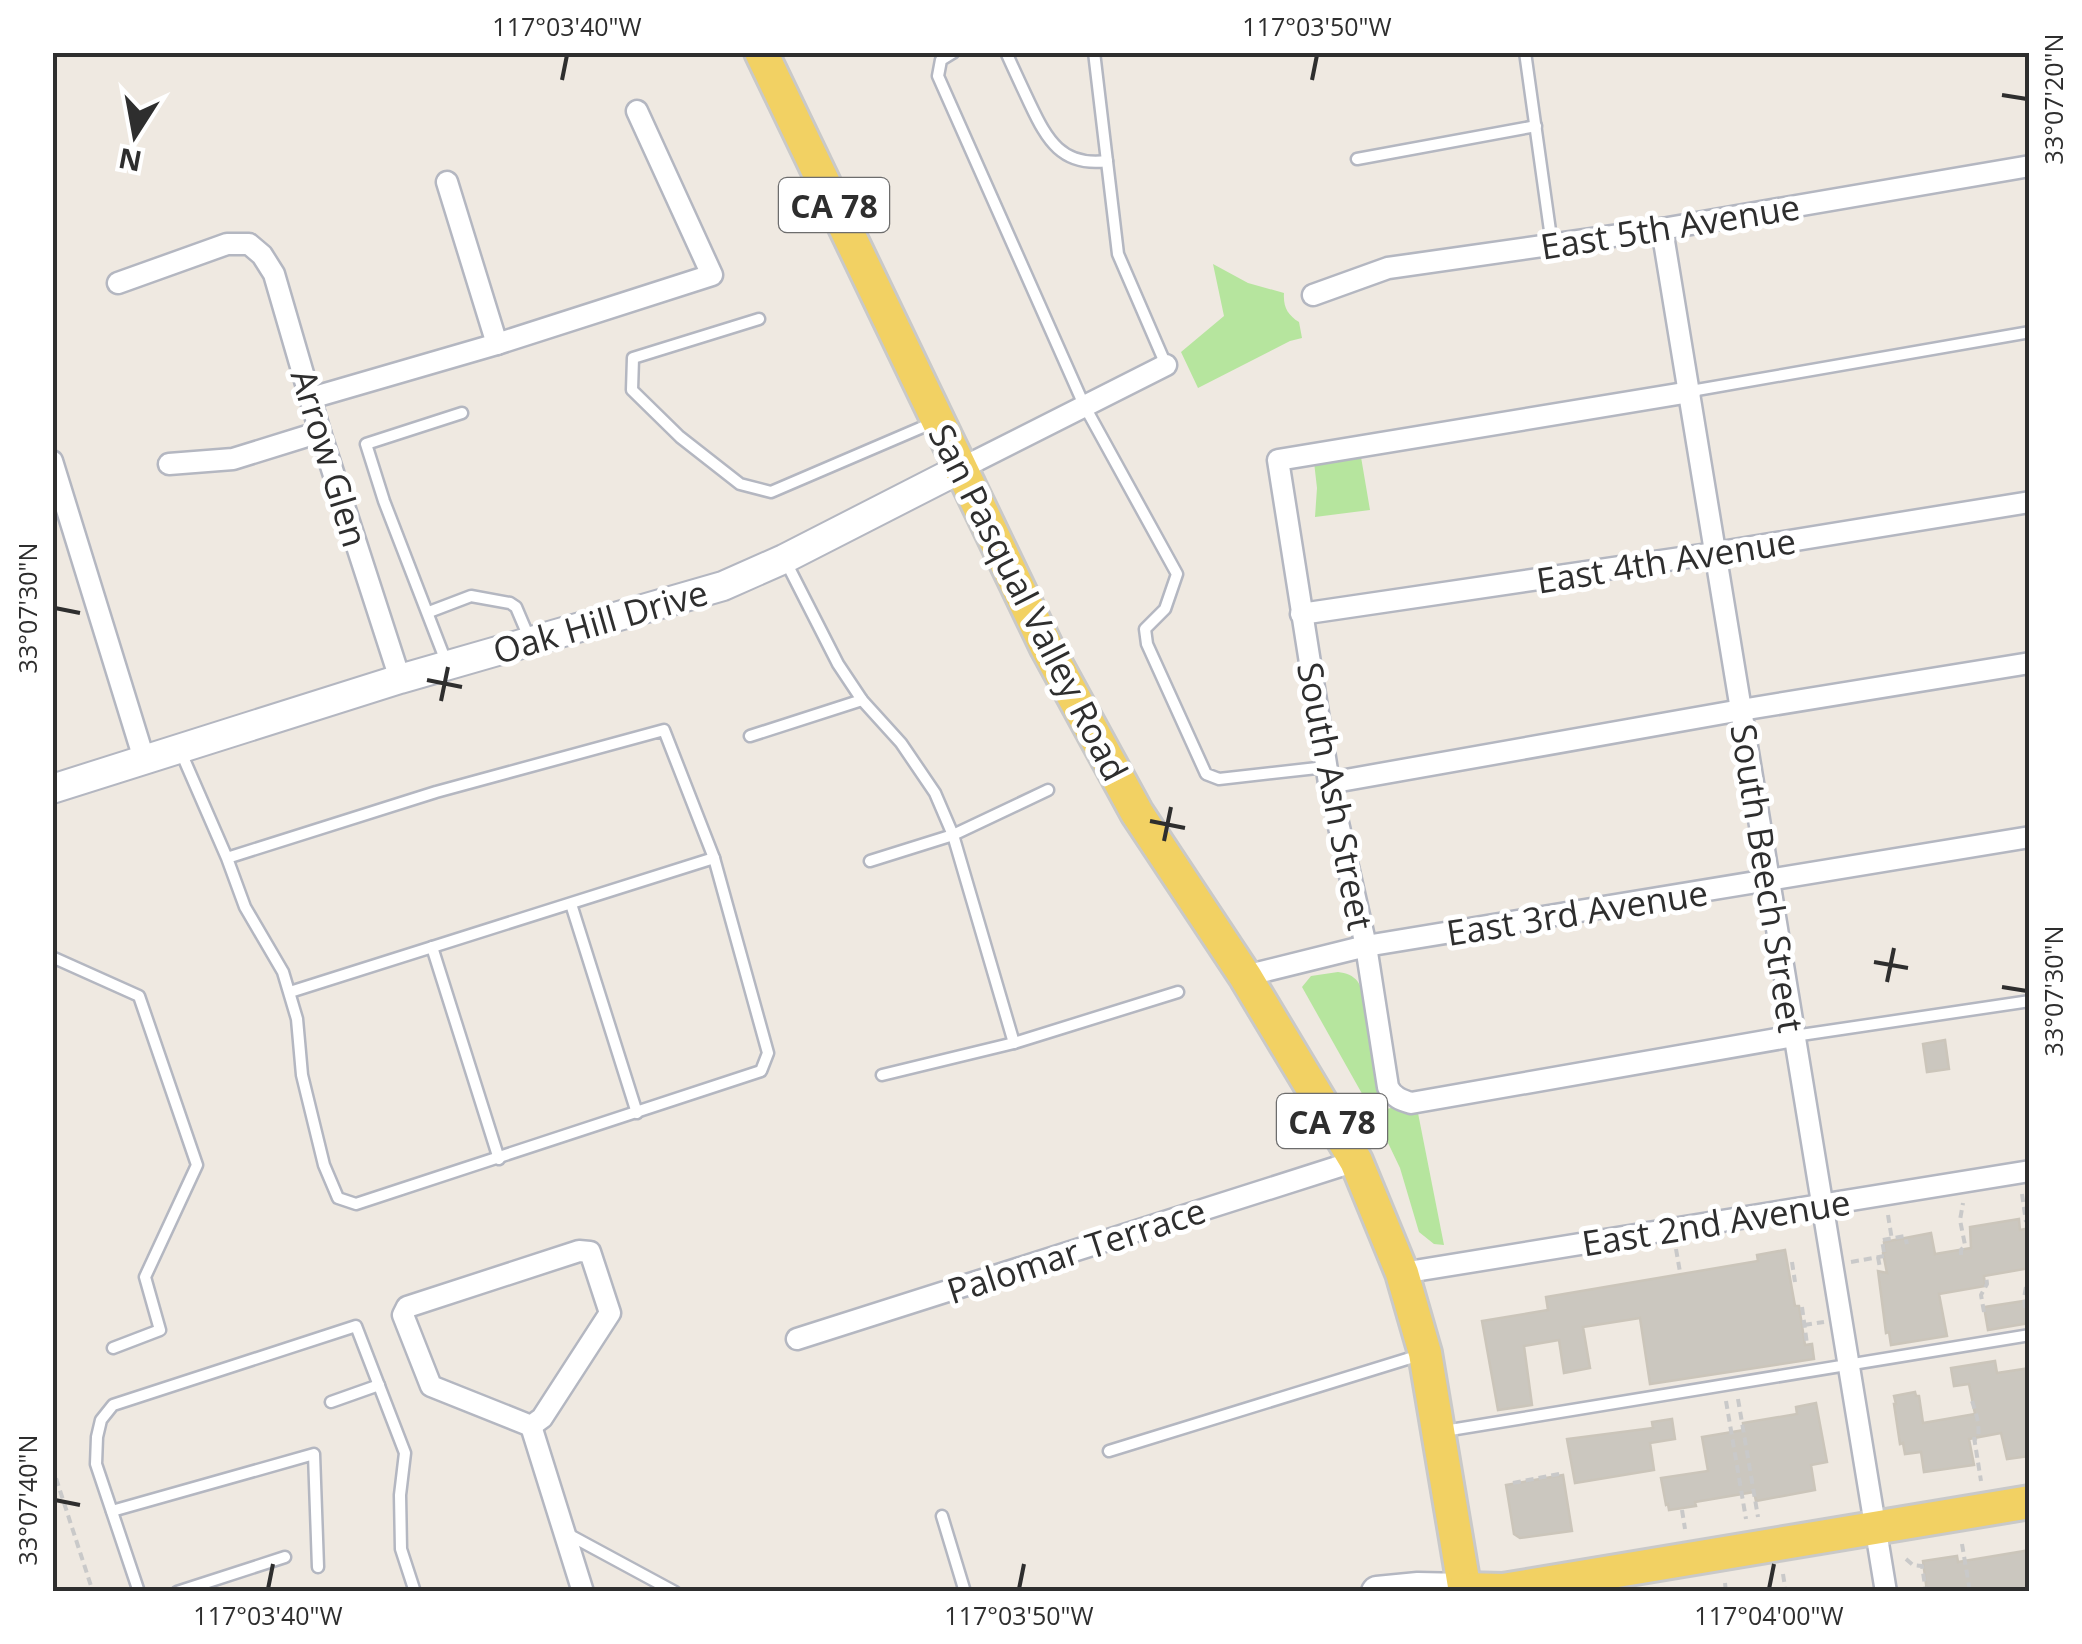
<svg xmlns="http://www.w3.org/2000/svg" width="2082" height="1644" font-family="'Open Sans',sans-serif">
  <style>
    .green { fill: #b6e59e }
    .building { fill: #cbc7bf; stroke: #cbc5ba; stroke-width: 2.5 }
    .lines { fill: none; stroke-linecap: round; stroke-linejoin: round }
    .service-casing { stroke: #b4b7c1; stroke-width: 15 }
    .minor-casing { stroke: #b4b7c1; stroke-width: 25 }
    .tertiary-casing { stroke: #b4b7c1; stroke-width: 32 }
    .secondary-casing { stroke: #b4b7c1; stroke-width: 35 }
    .primary-casing { stroke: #c9c9c9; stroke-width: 38 }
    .path { stroke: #c9c9c9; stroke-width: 4; stroke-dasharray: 8 5; stroke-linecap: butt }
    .service { stroke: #fff; stroke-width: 10 }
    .minor { stroke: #fff; stroke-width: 20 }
    .tertiary { stroke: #fff; stroke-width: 28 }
    .secondary { stroke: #fff; stroke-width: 30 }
    .primary { stroke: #f2d163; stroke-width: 32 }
    .ticks { fill: none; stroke: #2e2e2e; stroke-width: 4 }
    .labels { text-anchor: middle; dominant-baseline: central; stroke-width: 10; stroke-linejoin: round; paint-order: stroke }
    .shield { fill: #fff; stroke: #6d6d6d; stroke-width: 2.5 }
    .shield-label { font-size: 32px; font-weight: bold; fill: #2e2e2e }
    .street-label { font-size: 35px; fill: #2e2e2e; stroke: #fff }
    .neatline { fill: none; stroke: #2e2e2e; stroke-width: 4 }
    .ticks-label { font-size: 25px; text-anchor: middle; fill: #2e2e2e }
  </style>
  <rect width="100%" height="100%" fill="#efe9e1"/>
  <g class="green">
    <path d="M1213,264L1248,283L1284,293C1283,307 1288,315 1299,322L1302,338L1290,341L1198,388L1181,352L1224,316Z"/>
    <path d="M1361,457L1370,510L1315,517L1317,488L1314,462Z"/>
    <path d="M1338,972C1346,973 1353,975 1358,982C1370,1001 1370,1059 1378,1084C1381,1093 1385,1096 1384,1106L1374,1115L1302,987L1311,976Z"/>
    <path d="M1394,1107L1418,1113L1444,1245L1434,1244L1419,1232L1400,1168L1379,1124L1387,1109Z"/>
  </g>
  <g class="building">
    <path d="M1945,1040L1949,1069L1927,1072L1923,1044Z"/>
    <path d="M2019,1219L2020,1230L2030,1228V1268L1984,1276L1985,1286L1939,1294L1947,1336L1891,1345L1889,1332L1886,1333L1878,1271L1887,1273L1883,1253L1885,1252L1884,1242L1931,1233L1935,1254L1971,1248L1970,1227Z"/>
    <path d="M1785,1250L1795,1306H1799L1805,1345L1812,1344L1814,1359L1650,1384L1640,1318L1583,1327L1590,1368L1564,1373L1559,1340L1524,1346L1532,1405L1498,1410L1482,1321L1548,1310L1546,1297L1758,1261L1757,1255Z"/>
    <path d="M2030,1300V1323L1988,1330L1984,1307Z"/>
    <path d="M1995,1361L1997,1373L2030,1368V1456L2007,1459L2001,1433L1969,1439L1974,1465L1924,1472L1921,1452L1905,1454L1903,1443L1900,1444L1894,1404H1896L1894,1396L1915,1392L1916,1396H1919L1923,1423L1975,1414L1969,1384L1954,1386L1951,1368Z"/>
    <path d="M1816,1403L1827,1462L1811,1465L1815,1490L1756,1501L1754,1492L1695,1502L1696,1506L1669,1510L1668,1504L1666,1505L1661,1478L1708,1471L1702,1437L1744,1430L1743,1423L1797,1414L1796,1407Z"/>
    <path d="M1672,1419L1675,1439L1650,1443L1654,1470L1575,1483L1567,1439L1653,1428L1652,1422Z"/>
    <path d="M1563,1475L1572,1531L1520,1538L1514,1534L1506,1485Z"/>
    <path d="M2030,1550V1592H1927L1923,1561L1957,1556L1958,1562Z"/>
  </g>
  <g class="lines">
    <g class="service-casing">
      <g id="service">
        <path d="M954,52L941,60L938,76L1084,405L1177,574L1165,609L1145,629L1147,644L1206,774L1219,779L1326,767"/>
        <path d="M1006,52C1014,70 1022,87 1030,104C1047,140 1062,167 1107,161"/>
        <path d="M1094,52L1118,254L1166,365"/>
        <path d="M1525,52L1552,245"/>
        <path d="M1357,159L1536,126"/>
        <path d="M759,319L633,358L632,390L680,437L740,484L771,492L932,423"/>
        <path d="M1691,391L2030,332"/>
        <path d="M785,560L838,664L862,700L901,743L935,793L953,835L1014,1043"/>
        <path d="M429,612L471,596L510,603L516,607L530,640"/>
        <path d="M447,664L384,501L366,444L462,413"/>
        <path d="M750,736L862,700"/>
        <path d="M180,750L227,858L245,907L283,972L297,1019L302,1075L324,1165L338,1198L356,1204L761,1071L768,1053L714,858L664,730L436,792L227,858"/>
        <path d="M870,861L953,835L1048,790"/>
        <path d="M571,904L637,1113"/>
        <path d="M432,947L499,1159"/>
        <path d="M52,957L139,996L197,1165L145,1277L160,1330L113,1348"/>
        <path d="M290,992L714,858"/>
        <path d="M1794,1036L2030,1001"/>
        <path d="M882,1075L1014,1043L1178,992"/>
        <path d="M331,1402L379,1385"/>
        <path d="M1444,1431L2030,1335"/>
        <path d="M1109,1451L1420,1355"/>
        <path d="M112,1511L314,1454L318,1567"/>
        <path d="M942,1516L965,1592"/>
        <path d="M564,1532L675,1592"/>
        <path d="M139,1592L96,1464L97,1437L101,1420L113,1405L356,1326L405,1453L400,1495L401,1549L415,1592"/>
        <path d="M177,1592L285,1557"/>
      </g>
    </g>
    <g class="minor-casing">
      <g id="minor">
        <path d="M447,182L497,344"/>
        <path d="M1662,229L1886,1592"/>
        <path d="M118,283L227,244H249L262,255L274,274L320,432L400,679"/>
        <path d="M1313,295L1388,268L1662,229L2030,166"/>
        <path d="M1690,392L1278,460L1329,783L1366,946L1388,1087C1393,1097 1401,1100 1411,1103L1794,1036"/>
        <path d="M311,398L497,344L712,275L637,111"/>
        <path d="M52,461L144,759"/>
        <path d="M169,464L233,459L320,432"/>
        <path d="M960,469L1166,365"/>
        <path d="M1301,614L1715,553L2030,502"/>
        <path d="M1329,783L1741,710L2030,663"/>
        <path d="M1245,976L1366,946L2030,837"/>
        <path d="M579,1251L590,1252L610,1313L542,1418L531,1426L431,1386L403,1315L407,1307Z"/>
        <path d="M1402,1273L2030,1171"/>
        <path d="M797,1339L1356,1161"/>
        <path d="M531,1426L583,1592"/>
      </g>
    </g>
    <g class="tertiary-casing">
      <path id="tertiary" d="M52,789L400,679L723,586L784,559L960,469"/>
    </g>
    <g class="secondary-casing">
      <path id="secondary" d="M1377,1592L1418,1588L1464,1589"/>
    </g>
    <g class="primary-casing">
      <g id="primary">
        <path d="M761,52L1047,648L1137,813L1245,976L1356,1161L1402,1273L1425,1353L1465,1592"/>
        <path d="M1464,1589L1503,1590L2030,1502"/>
      </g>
    </g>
    <g class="path">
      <path d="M2022,1194L2026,1222"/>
      <path d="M1888,1215L1892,1240"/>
      <path d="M1676,1249L1680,1272"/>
      <path d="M1884,1252L1882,1240L1905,1236L1907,1244"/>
      <path d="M1961,1255V1250L1965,1245L1960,1220L1963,1203"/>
      <path d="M1878,1257L1880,1268"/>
      <path d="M1792,1262L1795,1282"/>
      <path d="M1851,1262L1884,1256"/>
      <path d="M1802,1307L1807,1344"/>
      <path d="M2025,1308L2024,1298L2029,1271"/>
      <path d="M1984,1312L1981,1295L1987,1284L1986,1275"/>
      <path d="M1804,1325L1824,1322"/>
      <path d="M1738,1399L1758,1517"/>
      <path d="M1726,1401L1746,1519"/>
      <path d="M1972,1401C1976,1413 1980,1424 1978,1437L1974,1440"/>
      <path d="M1974,1437L1981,1481"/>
      <path d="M52,1466L93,1592"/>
      <path d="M1513,1483L1564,1473"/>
      <path d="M1682,1510L1685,1529"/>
      <path d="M1962,1544L1970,1592"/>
      <path d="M1906,1559L1913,1565L1922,1566L1926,1592"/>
      <path d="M1783,1574L1785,1587"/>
      <path d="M1725,1583L1726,1592"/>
      <path d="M1679,1591V1592"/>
    </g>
    <use href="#service" class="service"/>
    <use href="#minor" class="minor"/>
    <use href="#tertiary" class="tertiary"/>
    <use href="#secondary" class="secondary"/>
    <use href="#primary" class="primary"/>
  </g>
  <path class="ticks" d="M562,80L567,55M1312,80L1317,55M2002,95L2027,99M55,608L80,613M427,680L462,687M441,701L448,667M1150,821L1185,828M1164,841L1171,807M1874,962L1908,968M1887,982L1894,948M2002,987L2027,991M55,1500L80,1505M268,1589L273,1564M1019,1589L1024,1564M1769,1589L1774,1564"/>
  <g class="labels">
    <g class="shield">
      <rect x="779" y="178" width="110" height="54" rx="8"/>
      <rect x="1277" y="1094" width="110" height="54" rx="8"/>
    </g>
    <g class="shield-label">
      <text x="834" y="205">CA 78</text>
      <text x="1332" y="1121">CA 78</text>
    </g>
    <g class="street-label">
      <text transform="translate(1670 226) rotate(-9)">East 5th Avenue</text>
      <text transform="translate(330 458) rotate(73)">Arrow Glen</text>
      <text transform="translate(1666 560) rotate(-9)">East 4th Avenue</text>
      <text transform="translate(1029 602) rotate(63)">San Pasqual Valley Road</text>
      <text transform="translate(600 621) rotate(-16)">Oak Hill Drive</text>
      <text transform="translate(1336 796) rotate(79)">South Ash Street</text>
      <text transform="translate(1768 878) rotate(81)">South Beech Street</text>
      <text transform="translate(1577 912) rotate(-9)">East 3rd Avenue</text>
      <text transform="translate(1716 1222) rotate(-9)">East 2nd Avenue</text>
      <text transform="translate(1076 1250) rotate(-18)">Palomar Terrace</text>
    </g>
  </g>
  <rect width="2082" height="1644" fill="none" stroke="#ffffff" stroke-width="110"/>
  <g transform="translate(135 135) rotate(191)" stroke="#ffffff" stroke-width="8" paint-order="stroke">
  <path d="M0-8L18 38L0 25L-18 38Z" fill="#2e2e2e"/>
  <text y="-15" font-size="28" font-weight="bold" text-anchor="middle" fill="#2e2e2e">N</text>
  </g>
  <rect x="55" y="55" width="1972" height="1534" class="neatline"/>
  <g class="ticks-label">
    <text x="567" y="36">117°03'40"W</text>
    <text x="1317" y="36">117°03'50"W</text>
    <text transform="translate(2054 99) rotate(-90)" y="9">33°07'20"N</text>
    <text transform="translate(28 608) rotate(-90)" y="9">33°07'30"N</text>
    <text transform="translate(2054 991) rotate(-90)" y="9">33°07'30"N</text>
    <text transform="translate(28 1500) rotate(-90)" y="9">33°07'40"N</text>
    <text x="268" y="1625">117°03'40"W</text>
    <text x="1019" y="1625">117°03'50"W</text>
    <text x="1769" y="1625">117°04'00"W</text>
  </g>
</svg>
